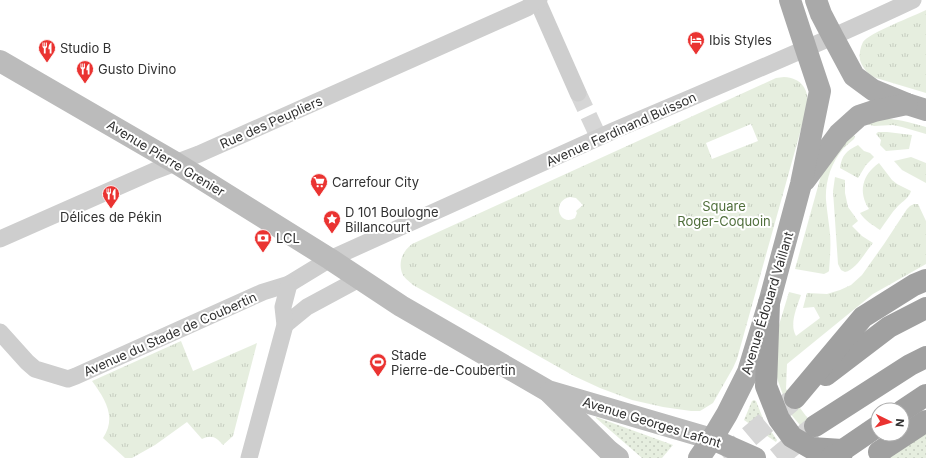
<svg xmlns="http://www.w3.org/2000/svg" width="926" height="458" font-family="Inter,sans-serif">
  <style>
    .grass { fill: url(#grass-dots) }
    .park { fill: url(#park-tufts); fill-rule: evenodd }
    .garden { fill: #e6eedf }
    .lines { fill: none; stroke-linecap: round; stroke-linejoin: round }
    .minor-tunnel { stroke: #d6d6d6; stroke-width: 17; stroke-dasharray: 17 8; stroke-linecap: butt }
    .trunk-tunnel { stroke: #d6d6d6; stroke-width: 22; stroke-dasharray: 22 11; stroke-linecap: butt }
    .minor { stroke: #cecece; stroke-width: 17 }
    .secondary { stroke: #bbb; stroke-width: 22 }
    .primary { stroke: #a9a9a9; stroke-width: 22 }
    .trunk { stroke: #a0a0a0; stroke-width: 22 }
    .labels { text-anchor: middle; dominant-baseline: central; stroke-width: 4; stroke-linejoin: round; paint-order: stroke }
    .poi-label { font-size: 13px; fill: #313131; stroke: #fff; text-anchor: start }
    .street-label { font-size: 13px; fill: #313131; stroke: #fff }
    .park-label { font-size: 13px; fill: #506f3c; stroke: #fff }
  </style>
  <defs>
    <pattern id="grass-dots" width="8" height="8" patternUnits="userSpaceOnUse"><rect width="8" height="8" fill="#e6eedf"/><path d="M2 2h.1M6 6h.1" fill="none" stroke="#c6cdc0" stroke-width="1.8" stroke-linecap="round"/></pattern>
    <pattern id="park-tufts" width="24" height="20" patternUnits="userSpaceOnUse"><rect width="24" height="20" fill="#e6eedf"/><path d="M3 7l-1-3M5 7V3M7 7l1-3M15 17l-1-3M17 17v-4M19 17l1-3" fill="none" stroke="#c6cdc0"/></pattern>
  </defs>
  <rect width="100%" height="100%" fill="#fff"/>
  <g class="grass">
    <path d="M754,400L756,401L764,421L777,440L776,442L744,420L752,401Z"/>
    <path d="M596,417L673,445L662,458H642L596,418Z"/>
    <path d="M926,432V458H888Z"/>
  </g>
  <g class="park">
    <path d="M926,10V93L876,78C868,74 863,69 860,60C859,54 860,48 863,42C869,33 914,16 926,10Z"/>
    <path d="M784,77C801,78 808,88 808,104L737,359L733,368L713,403L700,411H691L663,407L632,400L600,388L574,376L413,285C409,281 404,278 402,273C398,261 403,251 412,244L776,78ZM751,124L758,141L712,159L706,143ZM570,197L576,198L583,205L576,211L577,213L575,218C559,227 551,201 570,197Z"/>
    <path d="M880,118C898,119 909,122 926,127V134L902,127L893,125L874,126L863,123Z"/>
    <path d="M852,132L855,137L854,139C851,142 846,145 843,149C831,163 825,182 826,200C827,212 829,223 830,234C831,246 830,258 829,271L828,272L824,274L795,269L822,172Z"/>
    <path d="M878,132H887L912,135L909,149L886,151L880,145L881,140L876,134Z"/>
    <path d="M858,145L864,151L870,153L874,157L866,165L858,178L840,168C842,155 846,151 858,145Z"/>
    <path d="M911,157L926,163V183L902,170L894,161Z"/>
    <path d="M879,163L892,180L897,184L911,191C909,198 903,201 898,206C891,213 886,222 880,230C873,225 865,221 860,213L869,209C858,192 862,175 879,163Z"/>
    <path d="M835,177L845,180V193L848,207L858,221L852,226L862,236L873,243C866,251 856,270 845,272L841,270L838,264L833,191Z"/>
    <path d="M914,204H918L926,221V264L873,294L787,364L786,389L820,435L807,431L799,424L789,412L778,381L775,369L779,325L789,292L801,295C797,307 789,324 796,336L820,318L814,307L803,308L807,293L827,294L840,290L851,285L862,275L884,244L907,209L910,206Z"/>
    <path d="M181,341L193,371L257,343L233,436L223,445C217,438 212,434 202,439L187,422L155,445L132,458H125L103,438C117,417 105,399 92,381Z"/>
  </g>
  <path class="garden" d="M734,201L742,222L710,234L703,212Z"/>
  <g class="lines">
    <path class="minor-tunnel" d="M578,93L599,138"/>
    <g class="trunk-tunnel">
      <path d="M724,458L795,398"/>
      <path d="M777,458L812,429"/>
    </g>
    <g class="minor">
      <path d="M537,0L578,93"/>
      <path d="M0,239L154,171L199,154L527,8L537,0H539"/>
      <path d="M285,325L307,307L359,279"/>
      <path d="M0,332L27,362L35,369L68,379L76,376L263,292L289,284L330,259C424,217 518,173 613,131C713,88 814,47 913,0"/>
      <path d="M249,458L285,325L283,307L289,284"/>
    </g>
    <g class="secondary">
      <path d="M0,61L176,163L330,259L401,306L548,391L712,439"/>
      <path d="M550,393L609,451L618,458"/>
    </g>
    <g class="primary">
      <path d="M816,0L821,14L833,37L854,76L873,90L907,104L926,110"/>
      <path d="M805,180L839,134L859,116L874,111L907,104"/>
      <path d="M712,439L755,458"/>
      <path d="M699,458L712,439L727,414L748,372L769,303L801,184L820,91L806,49L790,0"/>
    </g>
    <g class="trunk">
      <path d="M769,303L766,386L779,419L792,437L811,448L842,450L841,458"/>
      <path d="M826,375L889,327L926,308"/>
      <path d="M795,398L863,317L914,285L926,280"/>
      <path d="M902,411L926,395"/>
      <path d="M815,426L910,365L926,357"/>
      <path d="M879,452L926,421"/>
      <path d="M831,458L878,426"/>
    </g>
  </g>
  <defs>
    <g id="hotel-pin" transform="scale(0.9)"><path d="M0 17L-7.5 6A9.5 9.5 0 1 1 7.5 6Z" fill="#ea3331" stroke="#fff"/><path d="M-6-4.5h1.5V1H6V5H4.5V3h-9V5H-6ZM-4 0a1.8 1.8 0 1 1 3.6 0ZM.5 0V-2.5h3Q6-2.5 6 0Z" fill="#fff"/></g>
    <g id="restaurant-pin" transform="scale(0.9)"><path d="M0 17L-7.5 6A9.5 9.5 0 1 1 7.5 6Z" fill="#ea3331" stroke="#fff"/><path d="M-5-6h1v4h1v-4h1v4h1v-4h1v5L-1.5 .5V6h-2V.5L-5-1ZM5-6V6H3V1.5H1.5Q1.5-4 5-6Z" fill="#fff"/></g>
    <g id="supermarket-pin" transform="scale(0.9)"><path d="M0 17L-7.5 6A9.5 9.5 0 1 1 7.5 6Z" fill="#ea3331" stroke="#fff"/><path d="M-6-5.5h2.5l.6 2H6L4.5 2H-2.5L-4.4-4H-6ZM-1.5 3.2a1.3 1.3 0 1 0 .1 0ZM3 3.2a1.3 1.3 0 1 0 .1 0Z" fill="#fff"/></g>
    <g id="sight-pin" transform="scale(0.9)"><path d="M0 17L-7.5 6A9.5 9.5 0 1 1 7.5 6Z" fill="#ea3331" stroke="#fff"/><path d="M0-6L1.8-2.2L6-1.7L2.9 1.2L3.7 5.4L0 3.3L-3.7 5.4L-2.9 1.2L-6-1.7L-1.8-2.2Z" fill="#fff"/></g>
    <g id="bank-pin" transform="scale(0.9)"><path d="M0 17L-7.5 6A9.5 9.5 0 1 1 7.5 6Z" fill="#ea3331" stroke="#fff"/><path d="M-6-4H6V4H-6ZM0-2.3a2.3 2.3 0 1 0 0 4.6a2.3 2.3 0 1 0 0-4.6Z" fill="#fff"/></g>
    <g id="stadium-pin" transform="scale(0.9)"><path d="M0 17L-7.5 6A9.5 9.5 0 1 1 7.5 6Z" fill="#ea3331" stroke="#fff"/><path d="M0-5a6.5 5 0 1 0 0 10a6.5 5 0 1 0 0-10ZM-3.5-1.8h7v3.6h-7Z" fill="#fff"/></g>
  </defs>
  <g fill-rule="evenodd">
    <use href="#hotel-pin" x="696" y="40"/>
    <use href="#restaurant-pin" x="47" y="48"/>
    <use href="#restaurant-pin" x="85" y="69"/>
    <use href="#supermarket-pin" x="319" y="182"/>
    <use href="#restaurant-pin" x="111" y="194"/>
    <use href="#sight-pin" x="332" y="219"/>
    <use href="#bank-pin" x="263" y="238"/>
    <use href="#stadium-pin" x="378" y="362"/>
  </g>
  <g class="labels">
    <g class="poi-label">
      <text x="709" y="40">Ibis Styles</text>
      <text x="60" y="48">Studio B</text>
      <text x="98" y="69">Gusto Divino</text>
      <text x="332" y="182">Carrefour City</text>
      <text x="345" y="212">D 101 Boulogne<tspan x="345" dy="15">Billancourt</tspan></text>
      <text x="111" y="217" text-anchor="middle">Délices de Pékin</text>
      <text x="276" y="238">LCL</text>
      <text x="391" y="355">Stade<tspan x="391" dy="15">Pierre-de-Coubertin</tspan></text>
    </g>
    <g class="street-label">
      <text transform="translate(271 122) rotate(-24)">Rue des Peupliers</text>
      <text transform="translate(621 129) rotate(-24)">Avenue Ferdinand Buisson</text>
      <text transform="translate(166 158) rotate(31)">Avenue Pierre Grenier</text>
      <text transform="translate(767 303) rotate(-73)">Avenue Édouard Vaillant</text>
      <text transform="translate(170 334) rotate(-24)">Avenue du Stade de Coubertin</text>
      <text transform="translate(652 422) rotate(17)">Avenue Georges Lafont</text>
    </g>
    <g class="park-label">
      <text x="724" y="206">Square<tspan x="724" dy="15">Roger-Coquoin</tspan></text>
    </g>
  </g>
  <g transform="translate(890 422) rotate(95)"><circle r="19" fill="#ffffff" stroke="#adadad"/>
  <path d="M0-3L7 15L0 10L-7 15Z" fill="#ea3331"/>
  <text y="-6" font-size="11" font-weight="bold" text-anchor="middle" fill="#313131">N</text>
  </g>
</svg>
